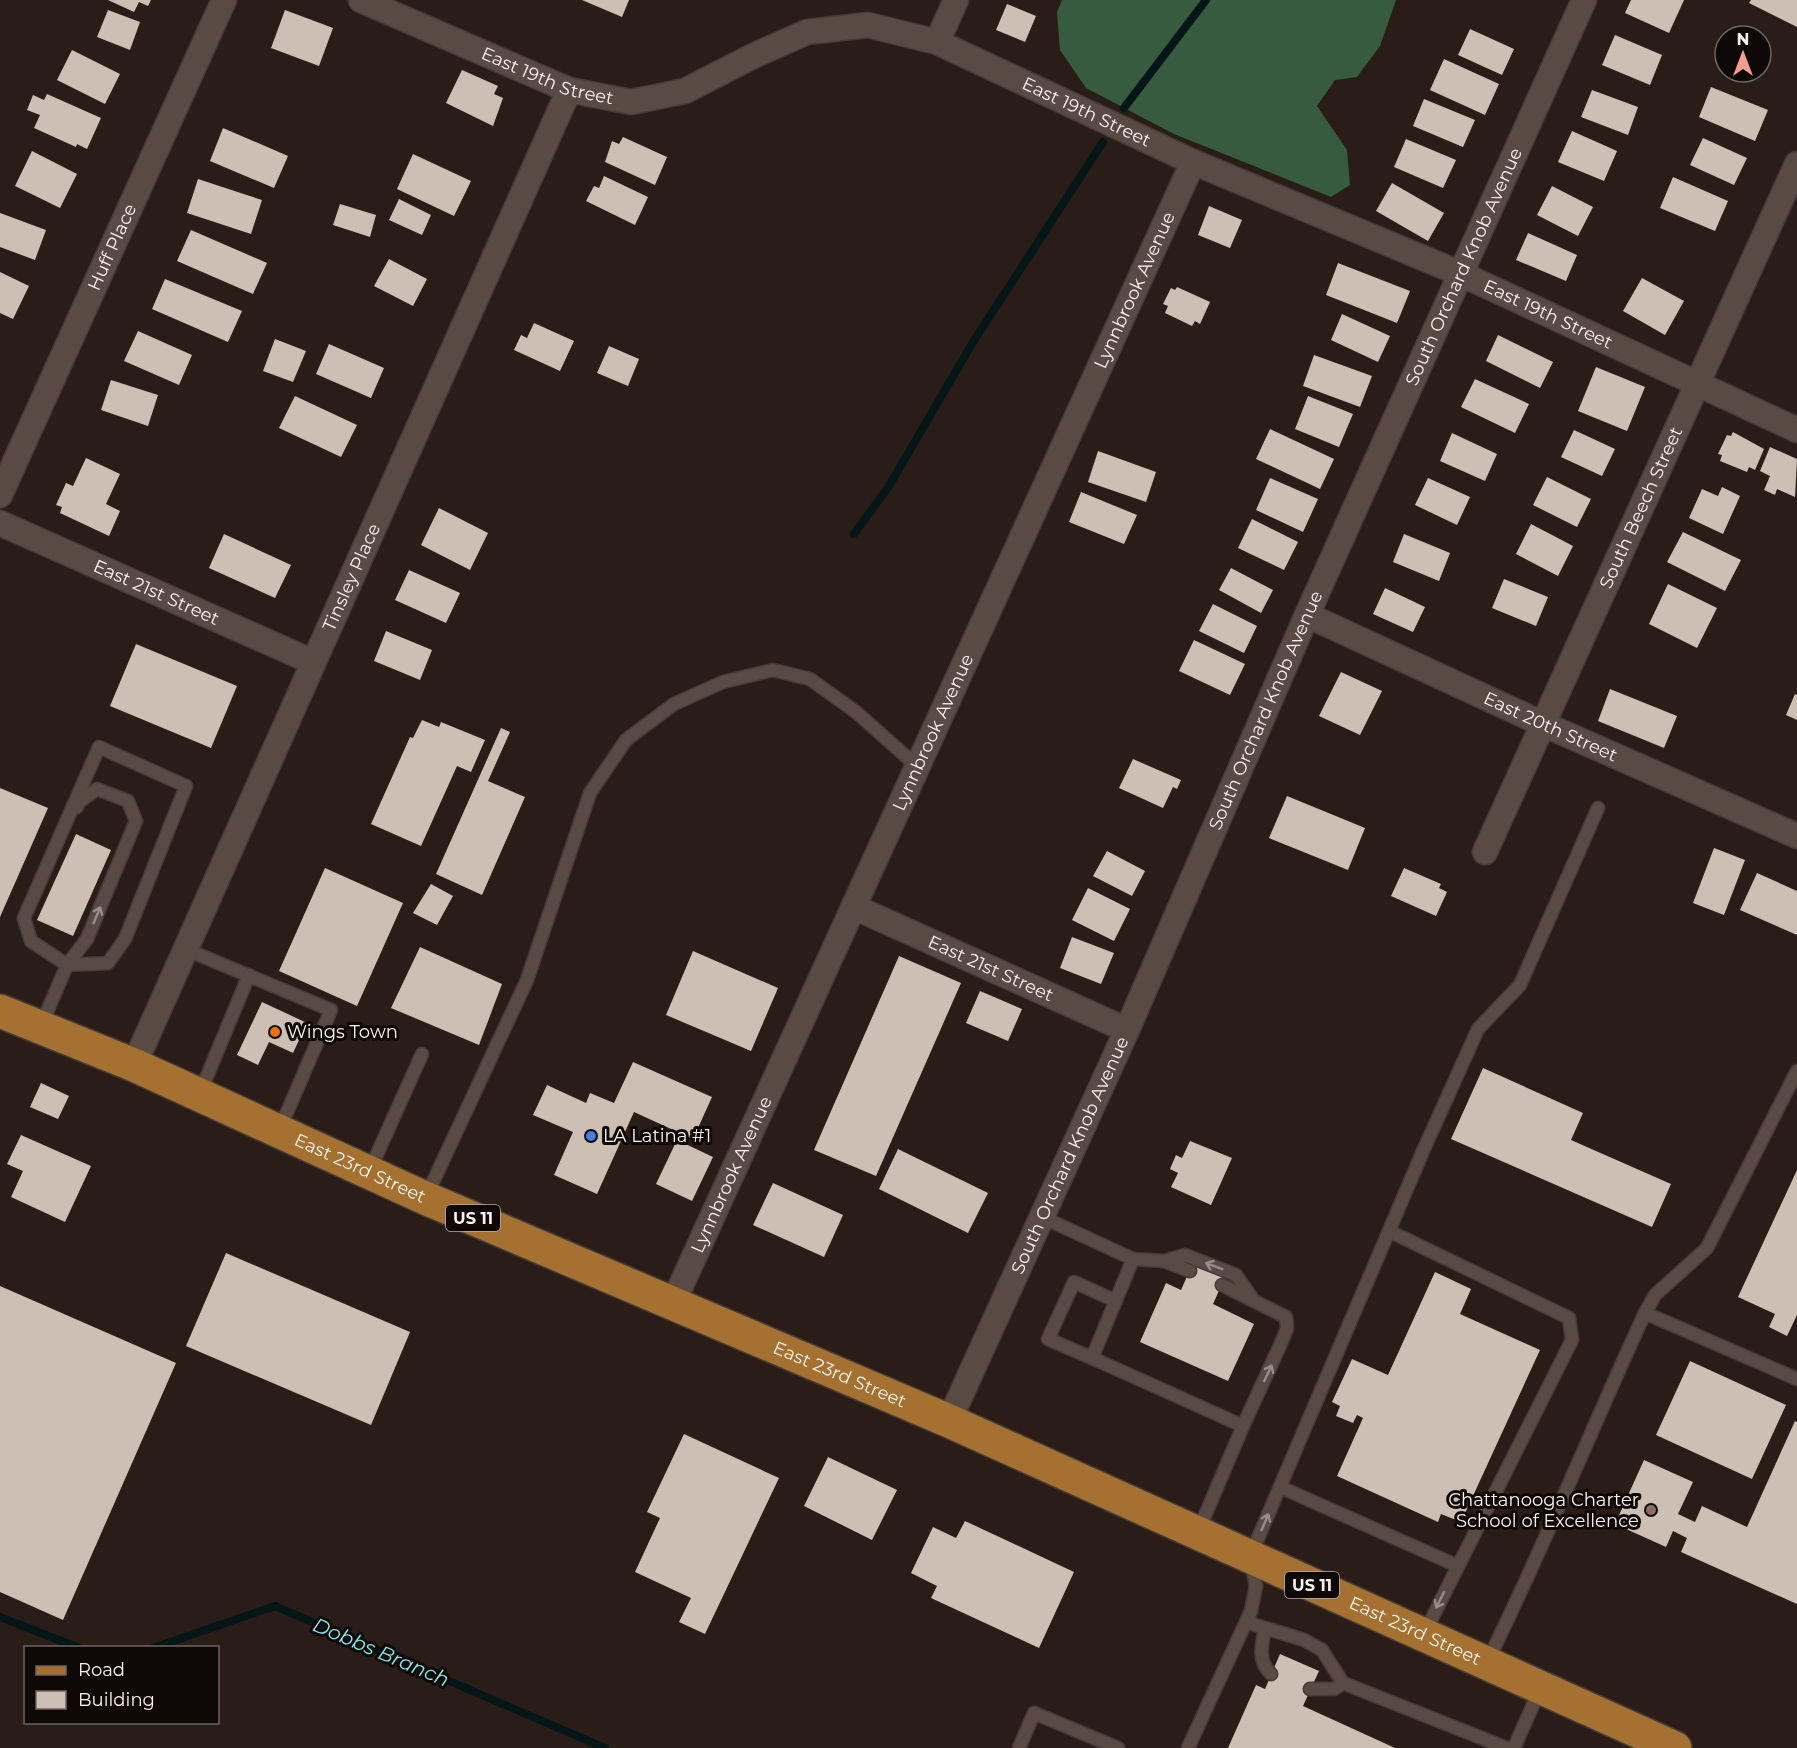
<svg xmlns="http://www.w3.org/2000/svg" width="1797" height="1748" font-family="Montserrat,sans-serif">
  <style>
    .forest { fill: #375b3f }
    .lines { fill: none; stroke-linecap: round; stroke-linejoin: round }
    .stream { stroke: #041616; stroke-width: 8 }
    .building { fill: #cdbfb4 }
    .service-casing { stroke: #453b37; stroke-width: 15 }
    .minor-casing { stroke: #453b37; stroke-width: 27 }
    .primary-casing { stroke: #453b37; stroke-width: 36 }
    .service { stroke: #594a44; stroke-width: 12 }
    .minor { stroke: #594a44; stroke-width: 24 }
    .primary { stroke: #a47131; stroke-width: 33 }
    .oneway { stroke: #9a8d88 }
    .food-dot { fill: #e8710a; stroke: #0e0907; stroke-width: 2 }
    .shop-dot { fill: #3f7fe0; stroke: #0e0907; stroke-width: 2 }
    .education-dot { fill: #8d6e63; stroke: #0e0907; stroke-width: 2 }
    .labels { text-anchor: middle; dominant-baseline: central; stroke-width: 6; stroke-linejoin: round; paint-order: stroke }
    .shield { fill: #0e0907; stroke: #b4aca9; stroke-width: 1.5 }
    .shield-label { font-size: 16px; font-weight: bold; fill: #fbf2ee }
    .street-label { font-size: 18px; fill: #fbf2ee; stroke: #0e0907 }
    .poi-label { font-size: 18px; fill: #fbf2ee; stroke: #0e0907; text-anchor: start }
    .water-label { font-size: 20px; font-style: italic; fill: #86e8ea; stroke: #0e0907 }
  </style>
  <rect width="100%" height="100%" fill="#2a1d18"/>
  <path class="forest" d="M1062,0H1396L1380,46L1357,77L1335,80L1317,106L1347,150L1350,185L1331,197L1174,134L1086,88L1060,50L1057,12Z"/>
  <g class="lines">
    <g class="stream">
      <path d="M1124,108L1206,0"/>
      <path d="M854,534L889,486L973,342L1103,142"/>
      <path d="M0,1617L79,1648"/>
      <path d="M153,1648L275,1606L605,1748"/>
    </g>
  </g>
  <g class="building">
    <path d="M108,0H151L148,6L139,2L134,12Z"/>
    <path d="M582,0H629L622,17Z"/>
    <path d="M1631,0H1684L1669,33L1625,13Z"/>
    <path d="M1751,0H1797V27L1749,3Z"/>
    <path d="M1007,4L1036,16L1025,42L996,30Z"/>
    <path d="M108,10L140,22L130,50L97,37Z"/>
    <path d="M285,10L333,28L319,66L271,48Z"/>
    <path d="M1470,29L1514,49L1502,75L1458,55Z"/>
    <path d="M1615,35L1662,55L1650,85L1602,65Z"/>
    <path d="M72,50L120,74L105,104L57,80Z"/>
    <path d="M1444,59L1499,84L1485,115L1430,90Z"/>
    <path d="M462,70L498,86L494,94L503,98L493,126L446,103Z"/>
    <path d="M1711,87L1768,110L1755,141L1699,117Z"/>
    <path d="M1592,90L1638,107L1628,135L1581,117Z"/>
    <path d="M47,94L101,118L87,149L77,144L76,147L34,128L40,115L27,110L33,95L44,100Z"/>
    <path d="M1424,99L1475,120L1463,147L1413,126Z"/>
    <path d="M223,128L288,156L274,188L210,161Z"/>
    <path d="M1572,131L1617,151L1604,181L1558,162Z"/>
    <path d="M623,137L667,157L655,185L605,162L612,141L619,144Z"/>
    <path d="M1703,138L1747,158L1734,185L1690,165Z"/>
    <path d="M1406,139L1456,160L1443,188L1394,167Z"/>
    <path d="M32,151L77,174L60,208L15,186Z"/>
    <path d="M413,154L471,181L454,216L397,189Z"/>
    <path d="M604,176L648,197L635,225L586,201L594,186L599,188Z"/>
    <path d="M1673,177L1728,201L1715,231L1660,208Z"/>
    <path d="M198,179L262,200L251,234L187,213Z"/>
    <path d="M1392,183L1444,213L1428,241L1376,211Z"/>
    <path d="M1552,186L1593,207L1578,236L1537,215Z"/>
    <path d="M399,199L431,215L422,235L389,220Z"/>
    <path d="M340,204L376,215L370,237L333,225Z"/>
    <path d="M1209,206L1242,220L1230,248L1198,235Z"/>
    <path d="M0,213L46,230L35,260L0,247Z"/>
    <path d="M191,230L267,263L253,294L177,261Z"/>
    <path d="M1528,233L1577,255L1566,281L1516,260Z"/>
    <path d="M389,259L427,279L413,306L374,286Z"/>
    <path d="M1338,263L1410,291L1397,323L1326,295Z"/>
    <path d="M0,272L29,286L13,319L0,313Z"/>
    <path d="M1642,278L1684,301L1665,335L1623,311Z"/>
    <path d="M165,279L242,311L228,342L152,309Z"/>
    <path d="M1177,287L1210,302L1200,324L1195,321L1192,326L1165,313L1168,306L1163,304L1171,288L1175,290Z"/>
    <path d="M1342,314L1390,336L1378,362L1331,340Z"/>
    <path d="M534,323L574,341L560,371L514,350L521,335L527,338Z"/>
    <path d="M138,331L192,355L179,385L124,361Z"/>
    <path d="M1498,335L1553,362L1540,388L1486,361Z"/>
    <path d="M275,339L306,351L293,382L263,371Z"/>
    <path d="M329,344L384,368L371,398L316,374Z"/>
    <path d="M609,346L639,359L628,386L597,373Z"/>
    <path d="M1314,355L1372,376L1360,407L1303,386Z"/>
    <path d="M1596,367L1645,387L1627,431L1578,411Z"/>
    <path d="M1475,379L1529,404L1515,433L1461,407Z"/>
    <path d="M111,380L158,395L148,426L101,410Z"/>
    <path d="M295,396L357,425L341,457L279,428Z"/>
    <path d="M1308,396L1353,414L1339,447L1295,429Z"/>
    <path d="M1270,429L1334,459L1320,489L1256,459Z"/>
    <path d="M1574,430L1615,449L1602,476L1561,457Z"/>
    <path d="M1733,432L1764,449L1755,470L1749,467L1747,472L1720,461L1722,455L1718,454L1727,435L1731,436Z"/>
    <path d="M1452,433L1497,454L1485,481L1440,461Z"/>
    <path d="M1770,447L1797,459L1795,497L1777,489L1775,495L1764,490L1770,476L1760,471Z"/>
    <path d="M1098,451L1156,472L1146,502L1088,482Z"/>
    <path d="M86,458L120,474L106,504L120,511L109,536L60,513L62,507L56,505L66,483L73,486Z"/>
    <path d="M1547,477L1591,499L1577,527L1533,505Z"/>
    <path d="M1270,478L1318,499L1303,532L1256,510Z"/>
    <path d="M1428,478L1470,497L1457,525L1415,505Z"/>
    <path d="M1722,487L1740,496L1723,534L1689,518L1702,489L1718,496Z"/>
    <path d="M1081,492L1137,515L1124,544L1069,522Z"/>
    <path d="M439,508L488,533L470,570L421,545Z"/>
    <path d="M1252,519L1298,542L1284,570L1238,548Z"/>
    <path d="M1531,524L1573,546L1558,576L1516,554Z"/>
    <path d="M1683,532L1741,560L1725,591L1667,562Z"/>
    <path d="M224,534L291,565L275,598L209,568Z"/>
    <path d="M1404,534L1450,553L1439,581L1393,562Z"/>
    <path d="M1231,568L1273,590L1261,613L1219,590Z"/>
    <path d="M409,570L460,593L446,623L395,600Z"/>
    <path d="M1504,579L1548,597L1536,626L1492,608Z"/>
    <path d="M1668,584L1717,608L1697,648L1649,624Z"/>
    <path d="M1385,588L1425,607L1413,632L1373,614Z"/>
    <path d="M1213,604L1257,626L1244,653L1199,631Z"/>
    <path d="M386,631L432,650L420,680L374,661Z"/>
    <path d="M1194,640L1245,664L1230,695L1179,671Z"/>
    <path d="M136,644L237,686L211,748L110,706Z"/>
    <path d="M1341,672L1382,691L1360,735L1319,716Z"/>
    <path d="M1610,689L1677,716L1664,748L1598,721Z"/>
    <path d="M1795,694L1797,695V720L1786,715Z"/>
    <path d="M422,720L439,727L441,722L485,740L471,772L457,766L421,846L371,824L410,737L413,738Z"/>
    <path d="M501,728L510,732L488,781L525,797L482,895L436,874Z"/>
    <path d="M1133,759L1181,780L1177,789L1173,787L1163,808L1119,788Z"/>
    <path d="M0,788L48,808L0,917Z"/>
    <path d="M1287,796L1365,828L1348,870L1269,838Z"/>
    <path d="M76,834L111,850L73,936L37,920Z"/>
    <path d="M1714,848L1745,860L1724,915L1693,903Z"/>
    <path d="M1107,851L1145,871L1132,896L1093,876Z"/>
    <path d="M325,868L403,903L357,1006L279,971Z"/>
    <path d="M1404,868L1441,884L1439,888L1447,892L1436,916L1391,896Z"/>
    <path d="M1757,873L1797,891V935L1740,910Z"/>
    <path d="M431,884L453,896L437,925L413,913Z"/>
    <path d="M1088,888L1130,909L1114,941L1072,920Z"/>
    <path d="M1072,937L1114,953L1101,984L1060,968Z"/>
    <path d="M420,947L502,984L479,1045L391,1008Z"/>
    <path d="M693,951L778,988L751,1051L666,1015Z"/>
    <path d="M899,956L961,983L876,1176L814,1150Z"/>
    <path d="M980,991L1022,1009L1008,1041L966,1023Z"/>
    <path d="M262,1002L307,1023L293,1053L269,1042L258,1065L237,1055Z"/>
    <path d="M633,1062L712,1097L693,1139L634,1112L597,1194L554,1175L573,1132L533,1115L547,1085L586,1103L590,1093L614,1103Z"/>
    <path d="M1483,1068L1583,1113L1571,1140L1671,1184L1652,1227L1451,1139Z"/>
    <path d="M41,1083L69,1096L58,1119L30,1107Z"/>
    <path d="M21,1135L91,1166L65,1222L11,1197L23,1171L7,1164Z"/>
    <path d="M677,1140L713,1157L692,1201L656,1184Z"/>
    <path d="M1190,1141L1232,1158L1211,1205L1171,1187L1178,1173L1170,1169L1176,1155L1182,1158Z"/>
    <path d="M898,1149L988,1193L968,1233L879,1189Z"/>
    <path d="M1797,1170V1315L1787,1336L1769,1327L1775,1314L1738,1297Z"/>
    <path d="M773,1183L843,1215L824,1257L753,1225Z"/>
    <path d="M226,1253L410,1332L371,1425L186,1346Z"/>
    <path d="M1193,1263L1225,1277L1213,1304L1254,1324L1228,1381L1140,1342L1166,1283L1181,1290Z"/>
    <path d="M1435,1272L1471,1289L1460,1314L1540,1350L1461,1522L1441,1514L1438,1522L1337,1476L1363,1418L1357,1415L1353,1423L1336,1416L1340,1406L1332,1402L1352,1359L1388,1375Z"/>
    <path d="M0,1286L176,1363L63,1620L0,1592Z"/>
    <path d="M1690,1361L1786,1405L1752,1479L1656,1435Z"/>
    <path d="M1795,1421L1797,1422V1604L1681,1552L1687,1538L1673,1531L1666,1547L1615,1524L1644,1460L1693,1482L1678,1514L1695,1522L1702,1506L1747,1527Z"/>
    <path d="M684,1434L779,1478L705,1634L679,1622L691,1598L635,1572L660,1518L647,1512Z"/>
    <path d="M828,1457L897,1490L872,1540L804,1506Z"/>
    <path d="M965,1521L1074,1572L1039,1648L931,1598L937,1586L911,1573L933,1527L956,1538Z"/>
    <path d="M1280,1654L1319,1671L1303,1706L1395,1748H1228L1256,1685L1265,1689Z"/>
  </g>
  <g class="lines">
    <g class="service-casing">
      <g id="service">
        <path d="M99,747L186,786L125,939L108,963L67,965L31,941L24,918Z"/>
        <path d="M185,949L331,1010L279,1131"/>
        <path d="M41,1026L67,965L87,939L136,821L128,801L97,789L79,802L77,807"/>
        <path d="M200,1093L249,975"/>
        <path d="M369,1172L422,1054"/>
        <path d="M426,1197L527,980L590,793L626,740L674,704L723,682L773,670L810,679L856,712L918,767"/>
        <path d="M1042,1217L1133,1259L1092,1358L1243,1426L1198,1532"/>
        <path d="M1389,1231L1569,1318L1572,1340L1424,1634"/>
        <path d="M1133,1259L1164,1261L1190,1271"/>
        <path d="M1164,1261L1185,1255L1236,1275L1252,1298"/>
        <path d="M1222,1285L1286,1317L1287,1328L1282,1341L1243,1426"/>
        <path d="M1645,1313L1655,1295L1707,1248L1797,1071"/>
        <path d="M1092,1358L1048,1339L1074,1282L1116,1301"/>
        <path d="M1280,1487L1458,1566"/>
        <path d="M1246,1622L1304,1640L1322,1650L1343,1683L1507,1748"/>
        <path d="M1265,1629C1261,1647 1258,1661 1271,1674"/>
        <path d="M1487,1662C1544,1548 1591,1429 1645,1313L1797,1379"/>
        <path d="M1310,1689H1334L1343,1683"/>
        <path d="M1019,1748L1034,1713L1118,1748"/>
        <path d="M1188,1748L1251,1611L1256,1586L1250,1557L1423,1151L1478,1029L1520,985L1598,808"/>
        <path d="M1514,1748L1540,1689"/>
      </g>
    </g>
    <g class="minor-casing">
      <g id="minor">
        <path id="s1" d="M361,0L569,90L631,102L685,91L753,56L807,32L868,25L937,42L1193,162L1459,273L1797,430"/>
        <path d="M937,42L956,0"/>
        <path id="s2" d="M0,495L224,0"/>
        <path id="s3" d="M0,523L313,662"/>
        <path id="s4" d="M1307,615L1543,724L1797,836"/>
        <path id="s5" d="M1485,852L1797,164"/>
        <path id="s6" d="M854,907L1127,1030"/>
        <path id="s7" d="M134,1065L569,90"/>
        <path id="s8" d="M673,1303L1193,162"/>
        <path id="s9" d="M949,1421L1127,1030L1307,615L1584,0"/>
      </g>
    </g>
    <g class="primary-casing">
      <g id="primary">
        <path id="s10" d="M0,1011L134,1065L425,1198L949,1421L1675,1748"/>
      </g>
    </g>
    <use href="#service" class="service"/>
    <use href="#minor" class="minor"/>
    <use href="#primary" class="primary"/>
  </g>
  <defs><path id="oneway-shaft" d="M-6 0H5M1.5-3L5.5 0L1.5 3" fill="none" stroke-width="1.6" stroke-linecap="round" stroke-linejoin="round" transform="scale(1.5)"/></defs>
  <g class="oneway">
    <use href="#oneway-shaft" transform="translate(97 915) rotate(-67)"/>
    <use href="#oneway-shaft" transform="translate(1214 1266) rotate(-159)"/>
    <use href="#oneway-shaft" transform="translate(1268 1373) rotate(-65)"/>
    <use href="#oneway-shaft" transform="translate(1265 1522) rotate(-67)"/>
    <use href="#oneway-shaft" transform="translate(1440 1600) rotate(117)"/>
  </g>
  <circle class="food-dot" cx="275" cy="1032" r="6"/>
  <circle class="shop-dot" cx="591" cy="1136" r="6"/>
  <circle class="education-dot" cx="1651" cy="1510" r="6"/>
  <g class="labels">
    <g class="shield">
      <rect x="446" y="1205" width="54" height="26" rx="4.5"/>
      <rect x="1285" y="1572" width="54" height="26" rx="4.5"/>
    </g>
    <g class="shield-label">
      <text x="473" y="1218">US 11</text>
      <text x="1312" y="1585">US 11</text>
    </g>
    <g class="street-label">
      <text stroke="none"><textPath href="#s1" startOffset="202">East 19th Street</textPath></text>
      <text stroke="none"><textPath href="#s1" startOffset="778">East 19th Street</textPath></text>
      <text stroke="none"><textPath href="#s2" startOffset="272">Huff Place</textPath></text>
      <text stroke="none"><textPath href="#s9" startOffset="1264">South Orchard Knob Avenue</textPath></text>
      <text stroke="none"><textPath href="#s8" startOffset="1113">Lynnbrook Avenue</textPath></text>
      <text stroke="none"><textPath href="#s1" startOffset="1282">East 19th Street</textPath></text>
      <text stroke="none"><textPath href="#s5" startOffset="378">South Beech Street</textPath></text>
      <text stroke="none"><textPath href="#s7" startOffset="534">Tinsley Place</textPath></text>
      <text stroke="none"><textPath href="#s3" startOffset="171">East 21st Street</textPath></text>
      <text stroke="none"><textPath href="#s9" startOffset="778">South Orchard Knob Avenue</textPath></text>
      <text stroke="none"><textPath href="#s4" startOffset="268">East 20th Street</textPath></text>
      <text stroke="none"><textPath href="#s8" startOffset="627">Lynnbrook Avenue</textPath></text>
      <text stroke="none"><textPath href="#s6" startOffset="150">East 21st Street</textPath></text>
      <text stroke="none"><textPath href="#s9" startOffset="292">South Orchard Knob Avenue</textPath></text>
      <text stroke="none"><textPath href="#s10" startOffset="393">East 23rd Street</textPath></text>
      <text stroke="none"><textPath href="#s8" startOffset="141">Lynnbrook Avenue</textPath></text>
      <text stroke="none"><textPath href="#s10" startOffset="915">East 23rd Street</textPath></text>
      <text stroke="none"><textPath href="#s10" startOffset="1545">East 23rd Street</textPath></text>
    </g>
    <g class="poi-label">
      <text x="287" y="1032">Wings Town</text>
      <text x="603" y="1136">LA Latina #1</text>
      <text x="1639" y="1500" text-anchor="end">Chattanooga Charter<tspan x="1639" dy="21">School of Excellence</tspan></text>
    </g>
    <g class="water-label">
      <text transform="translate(381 1652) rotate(23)">Dobbs Branch</text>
    </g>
  </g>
  <rect x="24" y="1646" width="195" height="78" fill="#0e0907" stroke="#6d6663" stroke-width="1.5"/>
  <rect x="36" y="1666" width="30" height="9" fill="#a47131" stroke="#6d6663" stroke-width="1.5"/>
  <text x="78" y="1676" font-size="18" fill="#fbf2ee">Road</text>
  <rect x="36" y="1691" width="30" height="18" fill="#cdbfb4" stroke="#6d6663" stroke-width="1.5"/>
  <text x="78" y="1706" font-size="18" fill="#fbf2ee">Building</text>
  <g transform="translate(1743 54)"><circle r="28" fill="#0e0907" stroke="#6d6663" stroke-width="1.5"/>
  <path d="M0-4.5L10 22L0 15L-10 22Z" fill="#f59d8f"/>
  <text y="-9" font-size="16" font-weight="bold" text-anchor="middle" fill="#fbf2ee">N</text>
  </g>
</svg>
